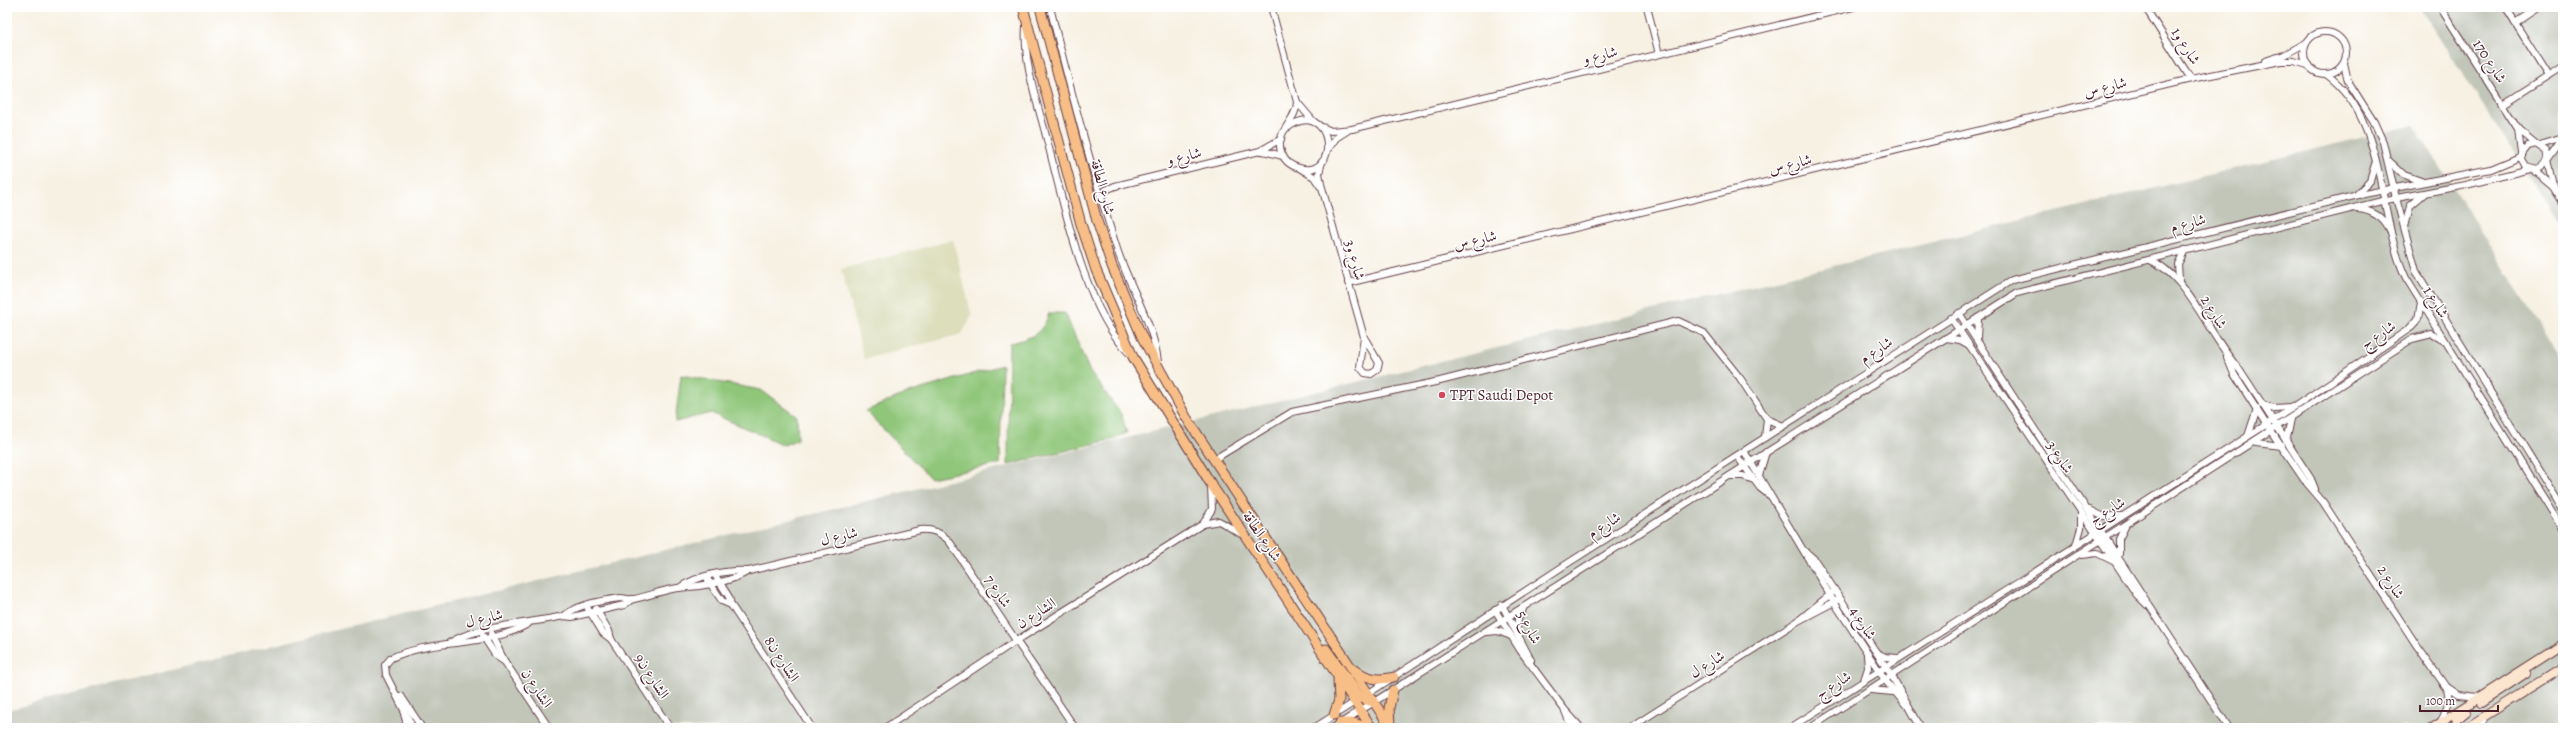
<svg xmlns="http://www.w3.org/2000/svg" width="2570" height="735" font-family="Alegreya,Amiri,serif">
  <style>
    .built { fill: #dcdebc }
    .industrial { fill: #c2c6b9 }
    .green { fill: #8fc679; stroke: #6c7252 }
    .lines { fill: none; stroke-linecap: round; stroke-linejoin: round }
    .street-casing { stroke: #643e47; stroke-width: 8 }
    .secondary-casing { stroke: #643e47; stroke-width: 10 }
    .primary-casing { stroke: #643e47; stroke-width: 11 }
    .street { stroke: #fff; stroke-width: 6 }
    .secondary { stroke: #fce5cf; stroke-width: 8 }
    .primary { stroke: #f7be87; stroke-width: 9 }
    .poi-dot { fill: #d1495b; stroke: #fff; stroke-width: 1.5 }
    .labels { text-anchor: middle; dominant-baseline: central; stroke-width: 3; stroke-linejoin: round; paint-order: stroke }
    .street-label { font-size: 15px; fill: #4a1f2b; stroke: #fff }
    .poi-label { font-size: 15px; fill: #4a1f2b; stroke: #fff; text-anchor: start }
  </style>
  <rect width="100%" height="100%" fill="#fff"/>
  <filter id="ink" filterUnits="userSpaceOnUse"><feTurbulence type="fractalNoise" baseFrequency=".025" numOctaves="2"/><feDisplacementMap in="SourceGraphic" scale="8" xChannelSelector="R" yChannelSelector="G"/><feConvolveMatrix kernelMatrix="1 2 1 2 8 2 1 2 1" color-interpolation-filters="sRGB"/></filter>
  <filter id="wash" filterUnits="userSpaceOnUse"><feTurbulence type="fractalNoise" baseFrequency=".012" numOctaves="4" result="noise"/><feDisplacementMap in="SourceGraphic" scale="16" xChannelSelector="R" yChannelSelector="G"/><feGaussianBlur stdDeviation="0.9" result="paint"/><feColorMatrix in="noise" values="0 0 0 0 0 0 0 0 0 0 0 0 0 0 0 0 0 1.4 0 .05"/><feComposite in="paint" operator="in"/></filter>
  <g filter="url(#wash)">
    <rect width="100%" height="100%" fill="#f7f1e3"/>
    <path class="built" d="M953,240L972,316L962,334L864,359L841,269Z"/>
    <g class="industrial">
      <path d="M2420,7H2563V231Z"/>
      <path d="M2414,125L2563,362V728H7V710Z"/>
    </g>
    <g class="green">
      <path d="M1049,313H1065L1090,372L1121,414L1127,433L1109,440L1008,465L1009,343C1030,339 1043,334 1049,313Z"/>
      <path d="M1002,365L1000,464L930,478L866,411L905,394Z"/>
      <path d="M681,375L761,390L797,416L798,439L784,445L711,413L675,422Z"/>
    </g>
  </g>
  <g filter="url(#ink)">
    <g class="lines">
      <g class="street-casing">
        <g id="street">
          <path d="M1050,7C1070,88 1091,169 1117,249C1129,286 1154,324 1158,362"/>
          <path d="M1271,7L1297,102L1314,122"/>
          <path d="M1647,7L1659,54"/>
          <path d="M2145,7L2191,79"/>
          <path d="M2440,7L2518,129L2536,144"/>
          <path d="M2505,7L2548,75"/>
          <path d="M2515,23L2539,7"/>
          <path d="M1026,26C1023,63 1037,101 1046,136C1062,197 1084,309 1129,353"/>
          <circle cx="2325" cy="53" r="21"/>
          <path d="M2265,61L2284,55L2306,43"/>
          <path d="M2344,63L2348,81L2374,122L2383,142L2396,198L2416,271L2563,510"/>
          <path d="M2326,74C2388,119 2376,215 2406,278L2563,530"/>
          <path d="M2502,105L2563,66"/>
          <path d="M1322,127L1331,131L1352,129L1853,7"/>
          <path d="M1287,128C1333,94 1344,184 1296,167C1287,164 1281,156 1280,147C1278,130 1297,119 1297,102"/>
          <path d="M2518,129L2522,160L2526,167L2537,170C2546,166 2549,160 2546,151L2536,144L2528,146L2522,154"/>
          <path d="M2540,145L2563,138"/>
          <path d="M1329,148L1336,138L1347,131"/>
          <path d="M1263,151L1283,156"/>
          <path d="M2388,160L2404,175L2421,181"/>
          <path d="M2548,160L2563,139"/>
          <path d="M2547,161L2553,185"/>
          <path d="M1322,162L1319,173L1321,184L1364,337L1379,363L1377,370L1371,374L1365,373L1360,367L1364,337"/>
          <path d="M1301,169L1314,177L1320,186"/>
          <path d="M2533,170L2553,187L2563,202"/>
          <path d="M2357,194L2370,181L2375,164"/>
          <path d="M1101,198L1106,190L1115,186L1260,151L1281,139"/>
          <path d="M2357,209C2372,210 2382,216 2389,229"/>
          <path d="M2405,227L2410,206L2424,194"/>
          <path d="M2150,260C2189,276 2210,339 2240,370L2311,479L2315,489"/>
          <path d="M2179,280L2178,264L2185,250"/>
          <path d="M1348,283L2191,79L2281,61H2294L2308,65"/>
          <path d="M1959,313L2229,728"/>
          <path d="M1951,318L2137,595L2147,605"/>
          <path d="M1946,338L1960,340L1969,345"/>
          <path d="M1977,338L1978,318"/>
          <path d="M2227,357L2234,374L2266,424L2305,481L2323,502L2417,646L2446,687L2458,695L2478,697"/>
          <path d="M2262,405L2274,408L2292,407"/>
          <path d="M2248,436L2257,409"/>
          <path d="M1765,437L1767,419"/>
          <path d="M2286,441L2291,419"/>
          <path d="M2256,443L2282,446"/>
          <path d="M1744,451L1834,602L1885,680L1906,705"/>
          <path d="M1737,456L1760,488L1769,495"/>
          <path d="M1213,460L1292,412L1440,381L1678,321L1704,333L1740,378L1767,419L1783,426"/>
          <path d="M1759,475L1766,452"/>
          <path d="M1730,476H1743L1754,480"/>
          <path d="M2090,510L2102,516H2121"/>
          <path d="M1203,524L1212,509L1211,486"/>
          <path d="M2076,545L2081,528V513"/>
          <path d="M1806,552L1814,559L1892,676L1921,728"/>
          <path d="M2119,554V539L2125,527"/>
          <path d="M2082,555L2097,553L2113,561"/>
          <path d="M715,575L729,597L731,605L812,728"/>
          <path d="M708,580L722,601L731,605"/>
          <path d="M679,588C696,576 728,569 749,571"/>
          <path d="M1502,605L1531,660"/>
          <path d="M588,609L603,633L611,639"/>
          <path d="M596,609L609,631L611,639L670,728"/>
          <path d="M1495,610L1520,650L1564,709L1581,728"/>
          <path d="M564,616C576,605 604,600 621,598C625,598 629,600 634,599C649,596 663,590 678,588C702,586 729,583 749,571L920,530C932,529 940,532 949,541L1075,728"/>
          <path d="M1799,620L1832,593"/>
          <path d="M1517,630L1518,619L1523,609"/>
          <path d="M1486,632L1498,631L1511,636"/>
          <path d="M491,634L505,662L549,728"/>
          <path d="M483,636L496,656L505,662"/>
          <path d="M449,643C479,625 528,624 564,616L572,617L624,605L632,599"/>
          <path d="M1877,653L1885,657L1898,658"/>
          <path d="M1864,680L1868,668L1867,655"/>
          <path d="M1871,690L1893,692"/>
          <path d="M1366,695L1562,567L2012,280L2354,196L2491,169L2522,156"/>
          <path d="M401,696L422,728"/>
          <path d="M1564,709L1572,728"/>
          <path d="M404,714L408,728"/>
          <path d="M2441,721L2449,702L2447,688"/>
          <path d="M413,728L386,675L385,665L391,658C434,638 486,648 528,624"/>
          <path d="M885,728L1016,641L1203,524L1219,521L1241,534"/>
          <path d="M1314,728L1358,700"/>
          <path d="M1333,728L2017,293L2386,200L2466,185L2530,169"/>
          <path d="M1630,728L1798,621L1840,599"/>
          <path d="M1790,728L2294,407L2409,329L2418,319L2421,302"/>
          <path d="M1810,728L2412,339L2432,334L2446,342"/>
          <path d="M2483,728L2484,716"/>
        </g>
      </g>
      <g class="secondary-casing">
        <g id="secondary">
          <path d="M2481,703L2526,673"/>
          <path d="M2432,728L2563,644"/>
          <path d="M2455,728L2456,720L2466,712"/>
          <path d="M2466,728L2563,667"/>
        </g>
      </g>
      <g class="primary-casing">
        <g id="primary">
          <path d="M1023,7L1081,224L1096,270L1133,357L1211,484L1372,728"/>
          <path d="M1040,7L1097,221L1112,266L1142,337L1186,417L1391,728"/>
          <path d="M1326,649L1361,698L1373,702"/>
          <path d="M1354,669C1367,679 1378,681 1394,677"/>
          <path d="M1334,715L1339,700L1338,680"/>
          <path d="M1340,723H1354L1369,728"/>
          <path d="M1390,725L1389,708L1393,690"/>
        </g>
      </g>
      <use href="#street" class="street"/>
      <use href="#secondary" class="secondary"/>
      <use href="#primary" class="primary"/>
    </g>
  </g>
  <circle class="poi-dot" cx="1442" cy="395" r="4"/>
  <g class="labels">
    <g class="street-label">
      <text transform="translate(2186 46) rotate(58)">شارع و1</text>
      <text transform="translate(1600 55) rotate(-14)">شارع و</text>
      <text transform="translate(2490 61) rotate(57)">شارع 170</text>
      <text transform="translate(2105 87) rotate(-14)">شارع س</text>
      <text transform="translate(1184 156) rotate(-14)">شارع و</text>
      <text transform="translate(1790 164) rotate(-14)">شارع س</text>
      <text transform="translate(1103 187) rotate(75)">شارع الطاقة</text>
      <text transform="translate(2188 223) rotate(-14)">شارع م</text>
      <text transform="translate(1475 240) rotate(-13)">شارع س</text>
      <text transform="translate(1355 260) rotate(74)">شارع و3</text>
      <text transform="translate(2436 302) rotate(58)">شارع 1</text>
      <text transform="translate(2214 312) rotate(58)">شارع 2</text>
      <text transform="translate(2378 335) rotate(-34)">شارع ج</text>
      <text transform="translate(1876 350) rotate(-33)">شارع م</text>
      <text transform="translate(2060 457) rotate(56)">شارع 3</text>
      <text transform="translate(2107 511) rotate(-33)">شارع ج</text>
      <text transform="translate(1604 525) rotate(-32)">شارع م</text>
      <text transform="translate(839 536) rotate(-13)">شارع ل</text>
      <text transform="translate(1262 536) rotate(56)">شارع الطاقة</text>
      <text transform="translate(2391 582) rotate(57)">شارع 2</text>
      <text transform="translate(998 591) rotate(56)">شارع 7</text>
      <text transform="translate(1036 613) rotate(-33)">الشارع ن</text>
      <text transform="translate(484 618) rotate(-13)">شارع ل</text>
      <text transform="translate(1863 623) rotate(57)">شارع 4</text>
      <text transform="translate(1529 627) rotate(62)">شارع 5</text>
      <text transform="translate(782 659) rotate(57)">الشارع ن8</text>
      <text transform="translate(1707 664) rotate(-32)">شارع ل</text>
      <text transform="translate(652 676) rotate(57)">الشارع ن9</text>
      <text transform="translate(1833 685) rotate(-33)">شارع ج</text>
      <text transform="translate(537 688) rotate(56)">الشارع ن</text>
    </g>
    <g class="poi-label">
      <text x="1450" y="395">TPT Saudi Depot</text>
    </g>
  </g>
  <rect width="2570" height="735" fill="none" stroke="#fff" stroke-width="24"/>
  <path d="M2420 705v6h78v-6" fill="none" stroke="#4a1f2b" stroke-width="2"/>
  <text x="2426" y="705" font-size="12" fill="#4a1f2b" stroke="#ffffff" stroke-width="3" paint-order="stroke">100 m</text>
</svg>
